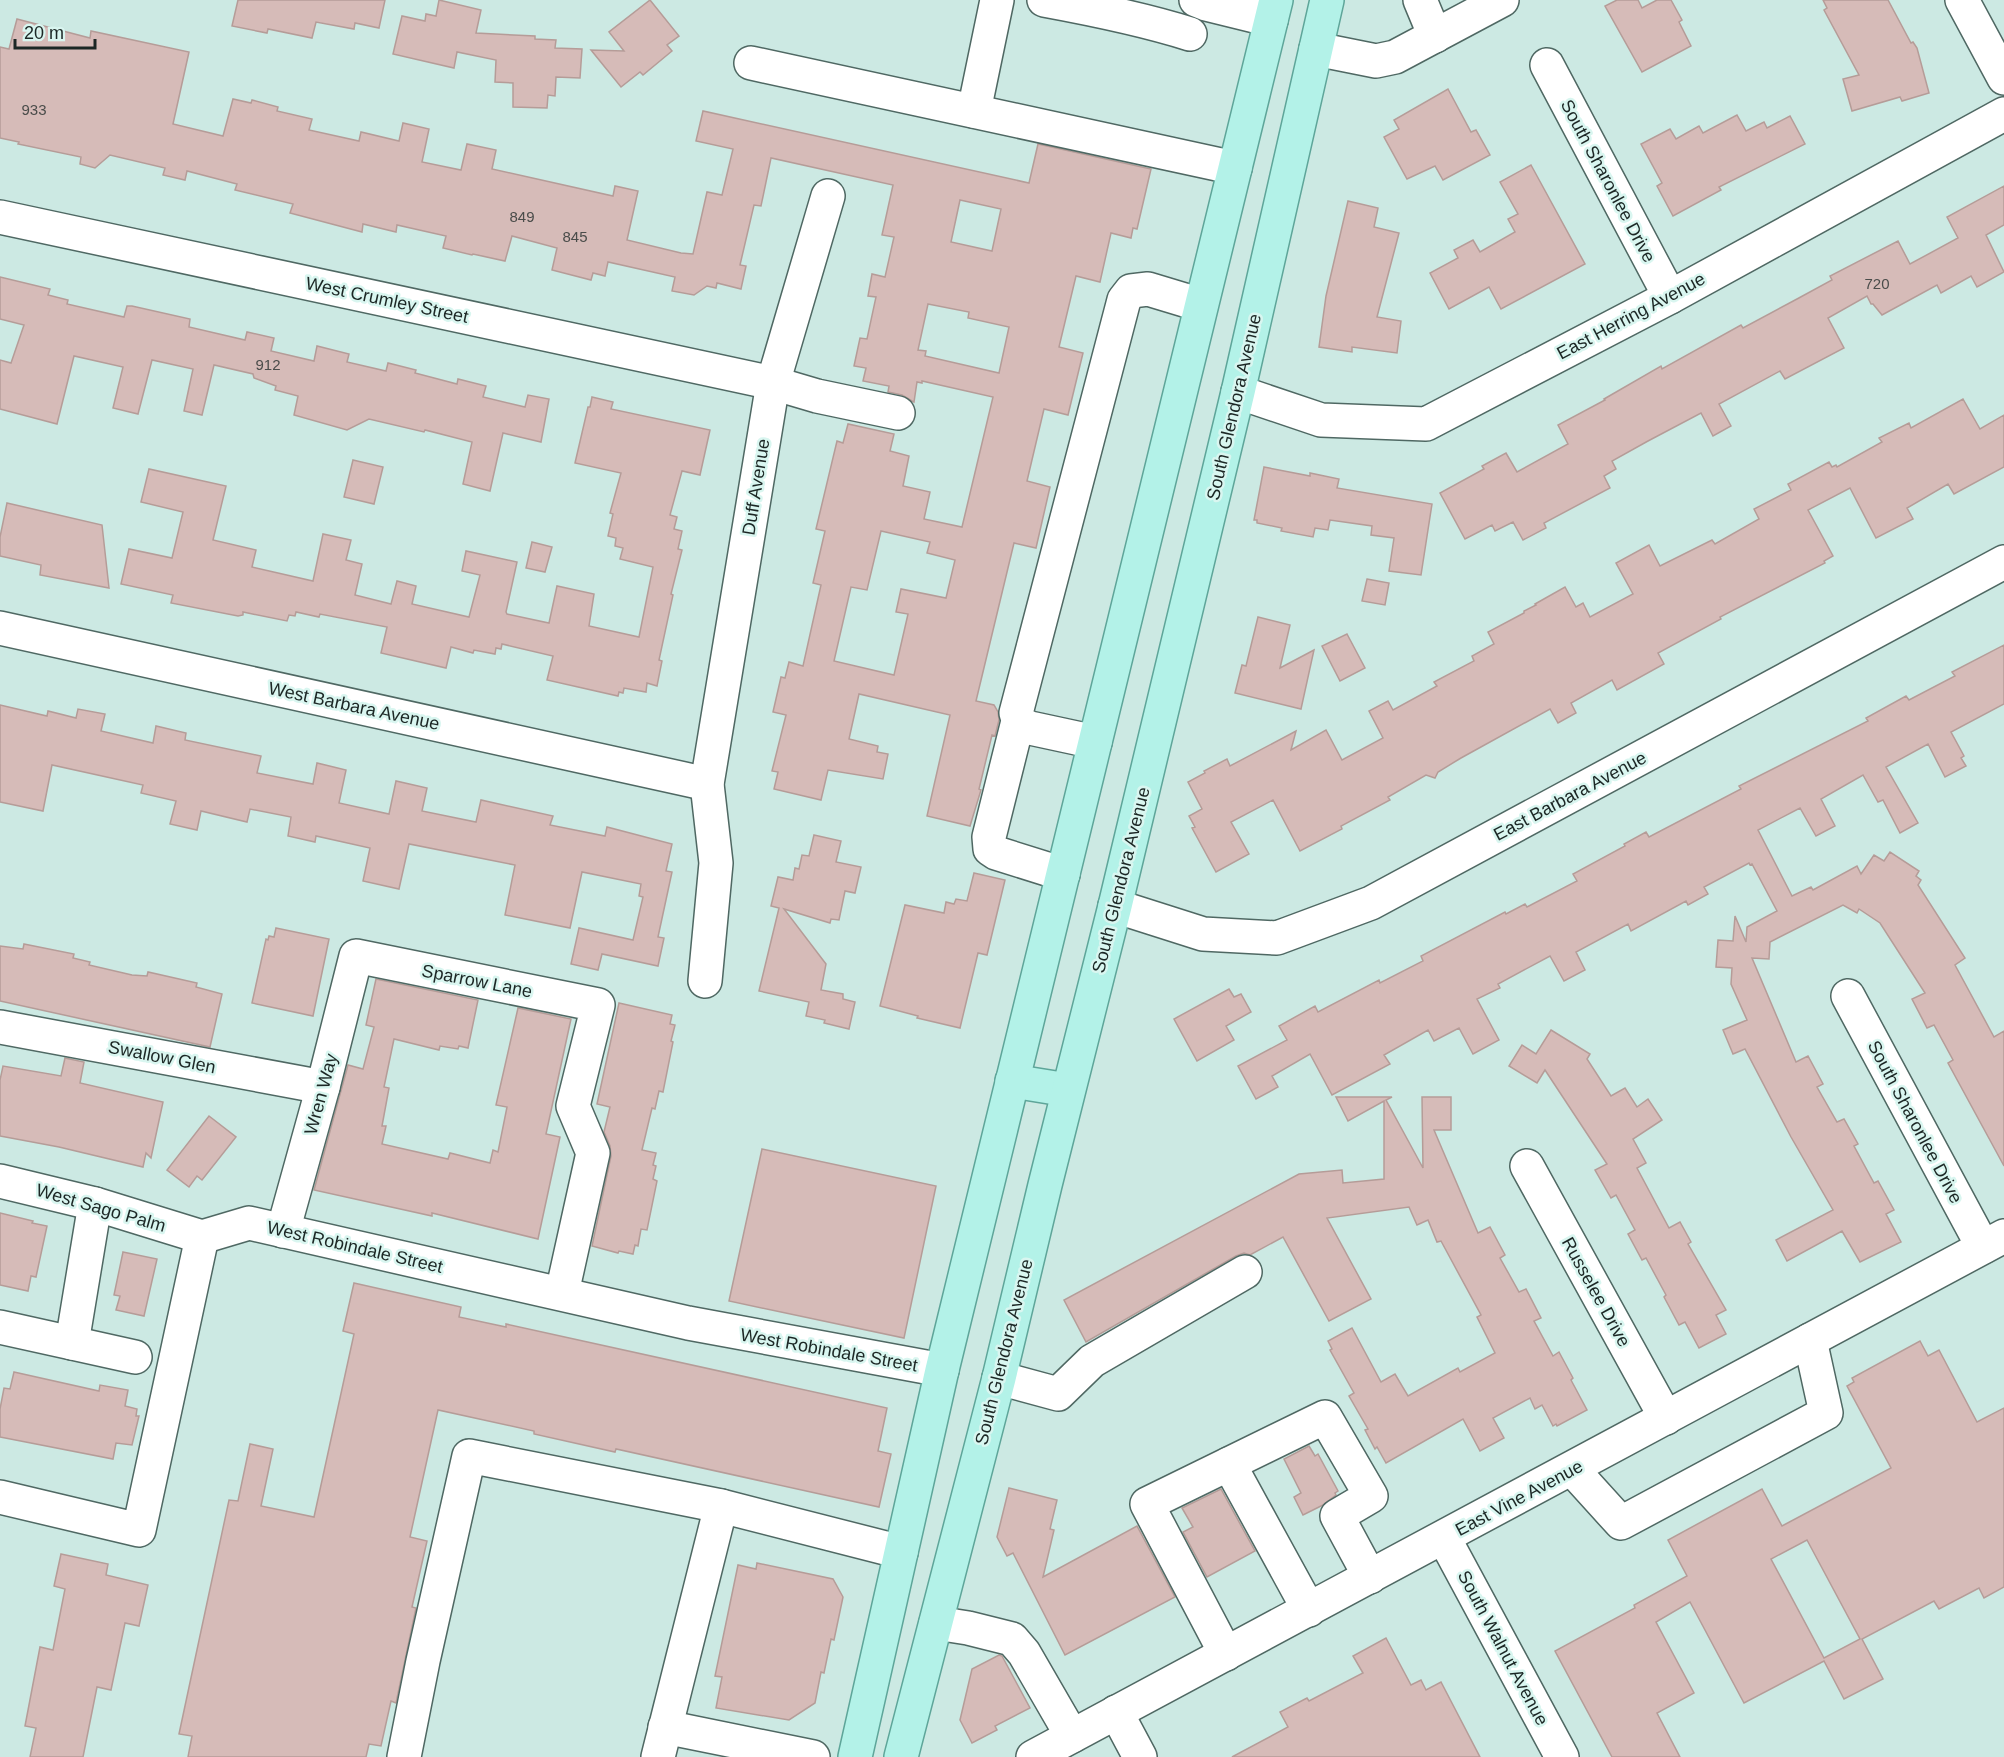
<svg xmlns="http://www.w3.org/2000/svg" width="2004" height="1757" font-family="Helvetica,sans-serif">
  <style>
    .building { fill: #d6bbb8; stroke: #b59c98; stroke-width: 1.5; fill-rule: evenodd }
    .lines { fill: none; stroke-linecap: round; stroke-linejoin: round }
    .minor-casing { stroke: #4f6863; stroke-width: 36 }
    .major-casing { stroke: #5ea599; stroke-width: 36 }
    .minor { stroke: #fff; stroke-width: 33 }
    .major { stroke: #b3f2e8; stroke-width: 33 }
    .labels { text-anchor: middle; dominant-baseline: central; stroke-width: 5; stroke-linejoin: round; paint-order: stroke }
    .number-label { font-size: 15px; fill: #4a4c4a }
    .street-label { font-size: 18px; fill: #1c2725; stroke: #d9f6f0 }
  </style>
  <rect width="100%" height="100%" fill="#cce9e3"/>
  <g class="building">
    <path d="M238,0H385L379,28L355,23L354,29L316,22L312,38L268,29L267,33L232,26Z"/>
    <path d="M439,0L481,10L476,33L535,36V39L556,40L555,48L582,49L580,78L556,77L555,96L548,95L547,108L513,107V83L495,82L496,60L457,52L454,68L393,54L402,16L425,21L426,14L436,16Z"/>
    <path d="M650,0L679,36L667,45L672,51L643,75L640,72L621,87L591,50L624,51L609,32Z"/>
    <path d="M1617,0H1638L1642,8L1657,0H1671L1682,20L1679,22L1691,46L1642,72L1605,6Z"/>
    <path d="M1823,0H1888L1911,43L1913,42L1917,48L1929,93L1902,101L1900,97L1852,111L1843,79L1859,75L1824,10L1827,8Z"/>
    <path d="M17,19L90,38L91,31L189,52L173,124L223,136L233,99L251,103L252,100L278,107L277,111L312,119L309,130L359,141L361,132L399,141L403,123L429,129L422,162L461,170L467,144L496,150L492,169L613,196L615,186L638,191L627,240L681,253L693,254L707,192L722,195L733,149L696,141L703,111L1029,183L1038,144L1151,169L1137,229L1133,228L1131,238L1111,233L1100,282L1076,276L1059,347L1083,353L1068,415L1044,409L1027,481L1050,487L1036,548L1014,543L976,701L994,705L998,712L999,720L995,736L992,735L979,789L981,790L970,826L927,816L950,715L859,694L849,739L878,746L877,752L888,754L883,779L828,770L821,800L774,789L778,772L772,771L786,715L773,712L781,677L785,678L789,662L803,666L821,585L813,583L825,531L816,529L837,441L843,443L848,424L894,434L890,451L909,456L903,486L930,492L924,519L962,527L993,397L922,381V383L917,382L914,402L912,401L902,395L888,392L889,386L863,381L866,368L854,366L860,338L867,339L876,297L868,296L872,274L885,277L894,237L882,235L893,185L771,158L761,206L754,205L740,265L746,266L741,289L717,283L716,288L707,286L694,295L672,291L675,277L608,262L605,276L593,273L591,280L552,270L557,248L512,236L505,261L473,254L472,255L443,248L446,236L397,225L396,232L363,224L362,232L290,213L293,204L235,190L237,184L187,171L185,180L163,175L165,168L110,155L95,168L80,164L81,157L18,144L19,142L0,138V47L9,49ZM960,200L1001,209L992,251L951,242ZM928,304L969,312L968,318L1009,327L999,373L925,356L926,351L918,350ZM881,531L930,542L927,553L955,560L946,598L901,589L896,612L908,614L894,675L834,661L851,587L867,590Z"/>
    <path d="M1448,89L1471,132L1476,130L1490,155L1443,180L1435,166L1407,179L1384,137L1399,129L1394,120Z"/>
    <path d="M1737,115L1746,131L1764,122L1767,128L1790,116L1805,144L1719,187L1721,190L1673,216L1657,186L1662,183L1641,144L1670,129L1676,139L1699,126L1703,133Z"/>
    <path d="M1531,165L1585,264L1501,309L1489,287L1449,309L1430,273L1458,258L1454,250L1473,240L1480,252L1515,232L1508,219L1518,214L1500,182Z"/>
    <path d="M2004,186V225L1986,235L2004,272L1977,287L1971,276L1941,293L1937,285L1882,315L1873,304H1871L1867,296L1828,318L1844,348L1785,379L1780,371L1719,404L1731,426L1713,436L1701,413L1648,441L1612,461L1616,469L1604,476L1610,488L1544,523L1546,528L1523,540L1513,522L1495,531L1492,525L1465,539L1440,493L1484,469L1482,466L1506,453L1517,472L1568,444L1558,425L1605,400L1604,399L1661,366L1662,369L1741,325L1743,328L1797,299L1832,280L1830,276L1898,241L1910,264L1958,238L1947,217Z"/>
    <path d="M1348,201L1378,208L1374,227L1399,233L1377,317L1401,321L1397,353L1352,347V352L1319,347L1326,296Z"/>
    <path d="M0,277L50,289L48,295L68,300L67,304L124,317L127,306H132L190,319L189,327L245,340L247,332L274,338L271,351L314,361L317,346L349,354L347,362L386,371L388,363L416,370L415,373L457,384L458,379L486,386L483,397L525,407L528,395L549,399L541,442L503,433L490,491L463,484L472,442L425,430L424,432L369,419L347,430L294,415L298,396L275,390L276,386L254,378L253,374L214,365L202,415L184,411L193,369L152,360L138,414L113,408L123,367L74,356L57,424L0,409V360L11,363L24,325L0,319Z"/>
    <path d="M592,397L613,402L611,409L710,430L700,475L682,471L670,515L677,517L674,529L682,531L678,549L682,550L671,594L673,595L659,660L662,661L657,686L647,683L646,692L624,688L623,693L619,692L618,696L547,680L553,656L502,644L501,649L496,648L495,654L474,650L473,653L451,647L446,668L381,653L387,627L320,614L319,617L296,612L295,616L289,615L287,621L243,612V615L238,616L171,603L173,595L121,584L129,549L172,558L183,512L141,502L149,469L226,486L213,540L256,550L252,567L313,581L323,534L351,540L346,560L362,564L355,595L391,604L397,581L416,586L412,604L469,617L480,575L462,571L466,551L517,562L506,612L507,614L549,623L557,586L594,594L589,626L639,637L653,567L620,559L623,548L615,546L616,538L608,536L613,514L610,513L621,473L575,463L588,407H590Z"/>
    <path d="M1963,399L1980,429L2004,415V467L1954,494L1948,484L1907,508L1913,519L1876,538L1850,488L1808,510L1833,556L1824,561L1825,563L1720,617L1721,619L1658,653L1664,664L1617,690L1612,680L1571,703L1576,713L1558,723L1550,709L1461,758L1438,772L1435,778L1426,775L1388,797L1390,800L1341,826L1342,829L1300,851L1273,800L1231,822L1249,854L1216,872L1192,828L1195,827L1189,816L1202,809L1188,782L1205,773L1204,771L1227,759L1230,766L1296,731L1291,750L1326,730L1342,760L1383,738L1369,711L1388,701L1393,710L1437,686L1434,682L1474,661L1472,656L1494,644L1488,632L1524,613V611L1536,605L1535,604L1565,587L1576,607L1583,603L1590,617L1633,594L1616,563L1649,545L1660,566L1712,540L1715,544L1759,519L1754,509L1791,490L1788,484L1829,462L1832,467L1836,465L1837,467L1882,442L1879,438L1909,423L1911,428Z"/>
    <path d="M353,460L383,467L374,504L344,497Z"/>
    <path d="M1264,467L1310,476V473L1339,479L1337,488L1432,504L1421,575L1389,571L1394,538L1371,535L1372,526L1330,520L1328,530L1315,528L1313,537L1281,531L1282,528L1257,523V520H1254Z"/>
    <path d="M7,503L102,525L109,588L40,575L41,565L0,556V537Z"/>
    <path d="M532,542L552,547L545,572L526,568Z"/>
    <path d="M1367,579L1389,583L1385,605L1362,601Z"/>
    <path d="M1258,617L1290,625L1280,668L1314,650L1301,709L1235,693L1242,665L1246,666Z"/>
    <path d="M1347,634L1365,668L1340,681L1322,646Z"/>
    <path d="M2004,645V704L1951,732L1964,756L1961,758L1966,766L1945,777L1928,744L1886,767L1918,823L1900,833L1883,800L1878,802L1863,775L1821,799L1835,826L1816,836L1800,808L1758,830L1792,896L1811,887L1813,890L1857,866L1861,874L1874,855L1884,861L1890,852L1919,871L1916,876L1921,880L1918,885L1965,958L1955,965L1994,1037L2004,1031V1166L1948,1063L1953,1060L1934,1025L1927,1028L1912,999L1925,993L1880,923L1859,909L1857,913L1843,905L1770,942L1769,959L1752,958L1796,1062L1808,1056L1823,1084L1817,1087L1837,1122L1844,1119L1858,1144L1854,1146L1874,1183L1878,1181L1894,1210L1886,1214L1901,1242L1860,1262L1842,1231L1787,1261L1776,1240L1833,1210L1791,1137L1745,1049L1733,1054L1723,1030L1747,1020L1731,984L1732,968L1716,967L1718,940L1733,941L1735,916L1746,942L1747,927L1777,911L1752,864L1750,865L1749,863L1704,887L1708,894L1688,905L1686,901L1631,931L1628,924L1576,952L1585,970L1564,981L1550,956L1498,984L1500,988L1477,999L1499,1040L1473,1054L1459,1028L1434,1041L1428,1030L1384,1055L1390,1064L1332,1095L1310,1054L1272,1076L1278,1087L1256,1099L1238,1066L1287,1040L1279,1026L1315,1006L1318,1012L1379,980L1380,983L1423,961L1421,956L1505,912L1506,914L1525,904L1527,907L1577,881L1573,874L1625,846L1624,844L1646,832L1649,837L1741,789L1739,786L1868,721L1866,718L1906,696L1909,700L1955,676L1952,672Z"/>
    <path d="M0,705L47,716L48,711L76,718L78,709L105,714L101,731L153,743L156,726L186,733L185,740L261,756L257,773L313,784L317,763L346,770L339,803L389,814L396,781L427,788L422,811L476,822L481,800L553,816L550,825L605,836L607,827L672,844L666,871L672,872L658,937L664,938L658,966L602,954L598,970L571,964L579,928L633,940L643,897L639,896L641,884L582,872L570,928L505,915L515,865L409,844L399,889L363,881L370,848L316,836L315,842L288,836L291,817L250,809L247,822L201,811L197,830L170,824L176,801L141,793L143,785L52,765L43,811L0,802Z"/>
    <path d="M814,835L841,841L836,862L861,867L855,893L845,891L839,920L831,919L830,923L784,909L826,964L821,990L843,994V999L855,1002L849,1029L824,1023L825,1020L806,1016L809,1002L759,991L779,908L771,906L778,877L793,880L795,868L799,869L802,855L809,856Z"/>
    <path d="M974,873L1005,880L987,955L978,953L960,1028L917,1018L918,1016L880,1006L905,905L944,913L946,902L954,904L956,899L967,901Z"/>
    <path d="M276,928L329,939L313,1016L252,1003L266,939L268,940L269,936L274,937Z"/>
    <path d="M24,944L74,954L73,958L90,962L89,965L132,975L147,976L148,972L197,983L196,987L222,994L210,1047L0,1001V946L23,949Z"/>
    <path d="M376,979L478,1000L468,1048L459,1046L458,1049L440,1046L439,1050L394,1039L384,1087L389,1088L382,1126H386L382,1144L448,1159L450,1153L490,1163L493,1150L498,1152L507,1107L496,1105L518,1008L571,1019L546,1134L560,1137L538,1239L432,1213V1216L314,1190L348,1065L363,1069L374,1027L366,1025Z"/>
    <path d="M1229,989L1234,997L1241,994L1251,1012L1226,1026L1234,1040L1197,1061L1174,1019Z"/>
    <path d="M619,1003L672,1015L670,1024L675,1025L671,1041L673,1042L663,1092L659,1091L655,1109L652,1108L642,1150L656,1153L653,1165L656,1166L653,1179L657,1181L647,1230L641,1229L638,1246L635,1245L633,1254L619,1251L618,1253L592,1246L611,1156L610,1146L604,1132L610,1107L597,1104Z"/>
    <path d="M1551,1030L1590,1054L1587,1059L1611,1096L1625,1088L1637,1107L1648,1099L1662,1120L1633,1139L1646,1163L1637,1168L1669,1228L1680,1222L1691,1242L1688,1244L1726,1310L1716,1315L1726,1334L1699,1348L1685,1322L1679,1325L1664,1297L1666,1295L1646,1258L1642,1260L1628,1234L1635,1230L1616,1195L1611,1198L1595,1170L1607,1164L1545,1070L1537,1083L1509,1066L1522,1045L1536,1054Z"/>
    <path d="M65,1058L84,1062L80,1083L163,1102L151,1158L146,1153L143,1167L59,1147L0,1136V1080L3,1066L61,1076Z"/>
    <path d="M1336,1097H1392L1386,1100L1423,1168L1422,1097H1451V1130H1434L1478,1233L1490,1227L1505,1255L1500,1258L1519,1292L1526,1289L1541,1318L1534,1321L1553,1356L1559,1352L1573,1378L1571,1380L1587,1410L1557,1426L1556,1424L1553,1426L1542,1405L1535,1409L1530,1398L1493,1418L1504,1438L1480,1451L1463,1419L1386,1463L1377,1447L1375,1449L1365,1430L1368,1429L1349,1396L1354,1393L1330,1350L1332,1349L1328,1341L1352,1328L1381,1382L1395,1374L1408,1396L1458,1368L1460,1372L1495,1353L1477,1317L1481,1315L1441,1241L1437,1242L1428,1220L1417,1225L1409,1207L1327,1218L1371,1299L1329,1321L1283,1237L1250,1255L1244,1253L1236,1256L1086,1342L1064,1300L1299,1174L1342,1170L1343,1183L1384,1179V1101L1348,1121Z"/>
    <path d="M209,1116L236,1137L202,1180L197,1176L189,1187L167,1170Z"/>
    <path d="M762,1149L936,1186L904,1338L729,1301Z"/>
    <path d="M0,1213L33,1221L32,1223L47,1226L36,1277L31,1276L28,1291L0,1285Z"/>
    <path d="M123,1252L157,1259L144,1316L116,1310L120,1296L114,1295Z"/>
    <path d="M354,1283L461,1307L459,1317L506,1327V1324L887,1408L878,1451L891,1454L879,1507L616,1449L615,1452L534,1434V1431L438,1410L410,1537L427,1541L412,1607L416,1608L396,1703L391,1701L381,1746L369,1744L366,1757H188L192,1736L179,1734L229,1500L238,1501L250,1444L273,1449L261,1506L314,1517L354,1334L343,1331Z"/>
    <path d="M1920,1341L1928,1356L1939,1350L1977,1422L2004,1408V1587L1984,1598L1979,1588L1939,1609L1934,1601L1862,1639L1883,1679L1844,1699L1824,1661L1744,1703L1690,1602L1656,1622L1694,1693L1657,1713L1680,1757H1612L1555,1651L1635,1608L1634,1605L1687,1576L1668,1540L1762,1489L1782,1526L1891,1468L1847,1386L1854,1382L1852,1378ZM1807,1540L1860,1639L1824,1658L1771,1559Z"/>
    <path d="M14,1372L99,1391L100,1385L128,1390L125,1406L137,1409L136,1416H139L132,1445L116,1443L113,1459L0,1437V1409L4,1388L10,1389Z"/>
    <path d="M1309,1446L1315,1456L1318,1454L1338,1491L1335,1493L1336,1495L1323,1505L1303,1515L1294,1497L1301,1493L1284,1459Z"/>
    <path d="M1009,1488L1057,1500L1050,1529L1054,1530L1043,1577L1137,1526L1175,1597L1065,1655L1013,1553L1007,1556L997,1537Z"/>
    <path d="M1221,1489L1255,1551L1207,1577L1183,1532L1193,1527L1182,1508Z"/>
    <path d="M61,1554L108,1564L106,1575L148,1585L139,1626L125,1623L111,1690L97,1687L83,1757H30L36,1728L25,1726L40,1647L53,1650L65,1589L54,1586Z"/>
    <path d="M757,1563L833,1579L843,1597L834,1640L831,1639L824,1673L821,1672L815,1703L789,1720L716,1708L722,1677L715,1676L738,1565L756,1569Z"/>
    <path d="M1386,1638L1411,1685L1421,1680L1426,1690L1441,1682L1480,1757H1232L1288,1727L1280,1712L1307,1698L1309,1701L1363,1673L1353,1656Z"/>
    <path d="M999,1655L1002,1656L1030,1708L995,1726L997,1730L972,1743L960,1720L972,1669Z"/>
  </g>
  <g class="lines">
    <g class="minor-casing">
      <g id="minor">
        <path d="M1044,0C1093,9 1143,19 1190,34"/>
        <path d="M1196,0L1206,4L1271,20"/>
        <path d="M1420,0L1435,36"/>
        <path d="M1962,0L2004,78"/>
        <path d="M1316,49L1376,61L1395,57L1502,0"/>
        <path d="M751,63L1235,168"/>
        <path d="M1547,65L1670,297"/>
        <path d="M974,111L997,0"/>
        <path d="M0,217L773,383L817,396L898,413"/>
        <path d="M1238,392L1321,420L1426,424L1670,297L2004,114"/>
        <path d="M0,628L707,784"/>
        <path d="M1018,721L989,837L990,849L996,853L1063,874"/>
        <path d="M1095,742L1030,728L1020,723L1016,713L1124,300L1131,291L1148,289L1201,305"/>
        <path d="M1115,906L1203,934L1277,938L1371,903L2004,562"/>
        <path d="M705,981L716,863L707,784L773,383L828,196"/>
        <path d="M1848,996L1983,1247"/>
        <path d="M0,1027L323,1087"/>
        <path d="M1527,1166L1666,1418"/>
        <path d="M0,1181L95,1204L202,1237"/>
        <path d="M283,1231L323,1087L356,956L598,1005L573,1106L593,1153L562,1293"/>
        <path d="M202,1237L249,1223L688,1323L942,1370"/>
        <path d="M0,1327L135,1357"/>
        <path d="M72,1343L95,1204"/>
        <path d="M999,1378L1058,1394L1092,1361L1245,1272"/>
        <path d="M1229,1464L1309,1610"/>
        <path d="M1572,1469L1621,1523L1826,1413L1810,1340"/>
        <path d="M0,1497L139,1530L202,1237"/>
        <path d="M1444,1538L1562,1757"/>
        <path d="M936,1623L968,1628L1012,1639L1024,1653L1072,1736"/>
        <path d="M1226,1654L1147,1504L1325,1417L1371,1496L1337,1516L1370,1577"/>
        <path d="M1116,1712L1140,1757"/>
        <path d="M665,1727L813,1757"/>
        <path d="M404,1757L423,1661L469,1456L721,1506L901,1552"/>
        <path d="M658,1757L721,1506"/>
        <path d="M1033,1757L2004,1236"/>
      </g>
    </g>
    <g class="major-casing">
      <g id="major">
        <path d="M1012,1081L1068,1090"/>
        <path d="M855,1757L942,1370L1276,0"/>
        <path d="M901,1757L999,1378L1045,1185L1115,906L1238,392L1327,0"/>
      </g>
    </g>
    <use href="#minor" class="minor"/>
    <use href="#major" class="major"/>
  </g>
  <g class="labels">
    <g class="number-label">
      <text x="34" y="109">933</text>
      <text x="522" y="216">849</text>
      <text x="575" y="236">845</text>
      <text x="1877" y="283">720</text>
      <text x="268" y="364">912</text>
    </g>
    <g class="street-label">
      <text transform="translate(1608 181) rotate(62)">South Sharonlee Drive</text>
      <text transform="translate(387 300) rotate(12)">West Crumley Street</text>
      <text transform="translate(1631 316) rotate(-28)">East Herring Avenue</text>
      <text transform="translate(1234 407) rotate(-77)">South Glendora Avenue</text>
      <text transform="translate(756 487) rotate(-81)">Duff Avenue</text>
      <text transform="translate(354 706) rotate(12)">West Barbara Avenue</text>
      <text transform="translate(1570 796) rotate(-28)">East Barbara Avenue</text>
      <text transform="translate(1121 880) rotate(-76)">South Glendora Avenue</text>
      <text transform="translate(477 981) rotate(11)">Sparrow Lane</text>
      <text transform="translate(162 1057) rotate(11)">Swallow Glen</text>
      <text transform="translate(321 1094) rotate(-75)">Wren Way</text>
      <text transform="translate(1915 1122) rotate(62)">South Sharonlee Drive</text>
      <text transform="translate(101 1208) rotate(16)">West Sago Palm</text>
      <text transform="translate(355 1247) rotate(13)">West Robindale Street</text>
      <text transform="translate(1596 1292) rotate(61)">Russelee Drive</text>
      <text transform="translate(829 1350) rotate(10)">West Robindale Street</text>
      <text transform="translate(1004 1352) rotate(-76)">South Glendora Avenue</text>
      <text transform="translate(1519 1498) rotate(-28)">East Vine Avenue</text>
      <text transform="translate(1503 1648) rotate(62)">South Walnut Avenue</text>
    </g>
  </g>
  <path d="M15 39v9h80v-9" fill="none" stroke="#1c2725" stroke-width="3"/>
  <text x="24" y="39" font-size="18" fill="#1c2725" stroke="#d9f6f0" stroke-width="4.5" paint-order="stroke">20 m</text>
</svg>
